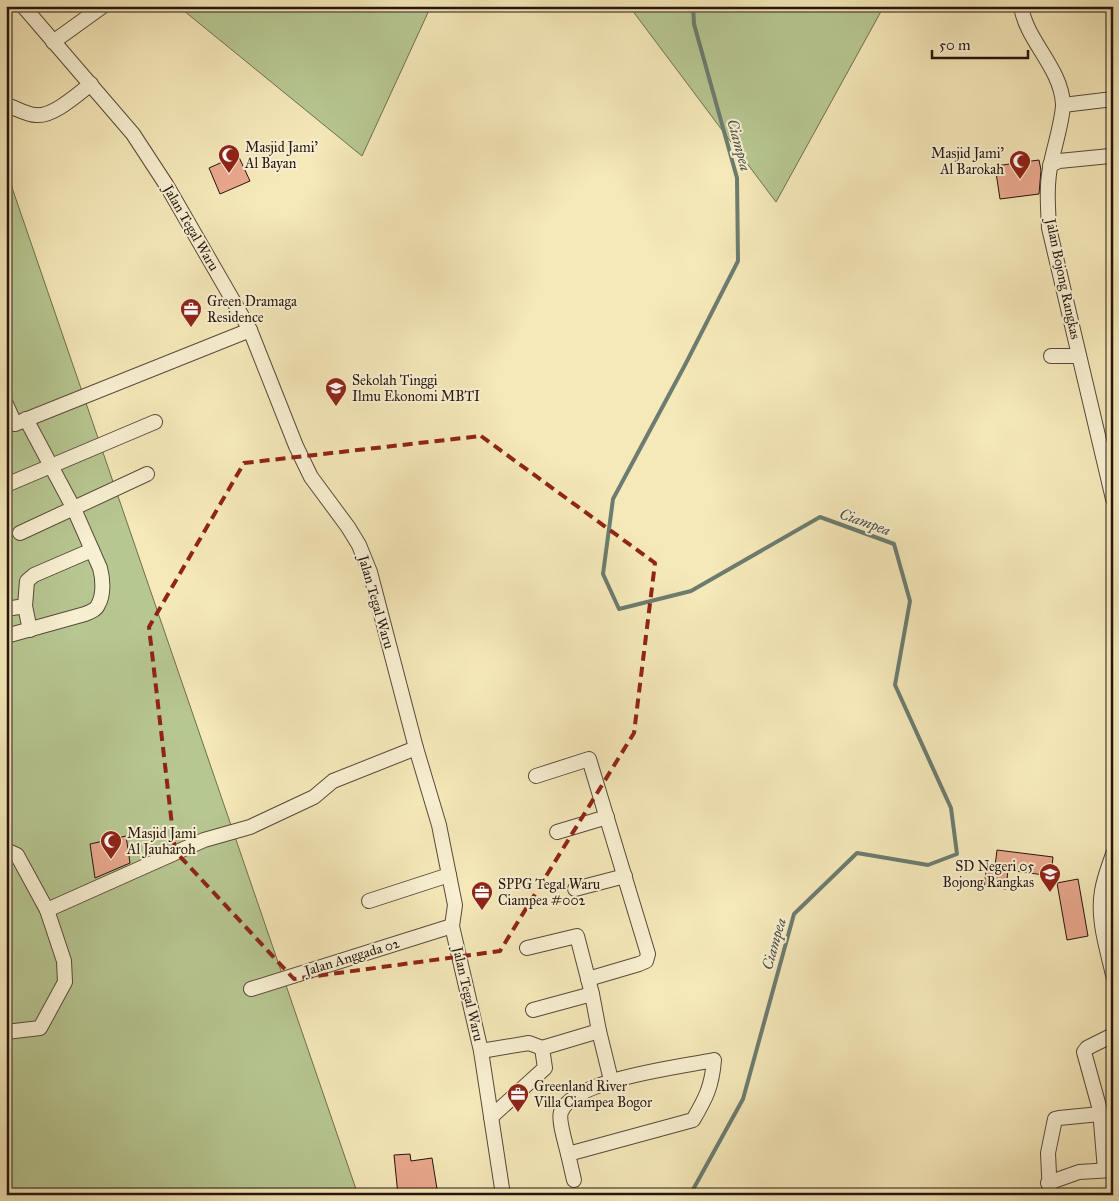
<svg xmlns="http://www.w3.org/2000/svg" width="1119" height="1201" font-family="'IM FELL Great Primer',serif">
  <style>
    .green { fill: #b7c792; stroke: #6e6e50 }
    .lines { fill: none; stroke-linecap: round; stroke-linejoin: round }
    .stream { stroke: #6c7c70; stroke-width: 4 }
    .building { fill: #e9a88e; stroke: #24150f }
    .street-casing { stroke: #584a3a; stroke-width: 16 }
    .street { stroke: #f8f0d2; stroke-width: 14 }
    .marked { fill: none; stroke: #8f2418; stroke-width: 4; stroke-dasharray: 10 6; stroke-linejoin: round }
    .labels { text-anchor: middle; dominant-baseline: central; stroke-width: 4; stroke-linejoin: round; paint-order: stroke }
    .poi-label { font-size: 14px; fill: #24150f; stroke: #f8f0d2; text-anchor: start }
    .street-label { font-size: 14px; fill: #24150f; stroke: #f8f0d2 }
    .water-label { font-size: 15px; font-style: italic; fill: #4e5148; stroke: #f8f0d2 }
  </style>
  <rect width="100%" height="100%" fill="#f5e8b9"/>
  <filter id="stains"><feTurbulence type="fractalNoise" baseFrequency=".004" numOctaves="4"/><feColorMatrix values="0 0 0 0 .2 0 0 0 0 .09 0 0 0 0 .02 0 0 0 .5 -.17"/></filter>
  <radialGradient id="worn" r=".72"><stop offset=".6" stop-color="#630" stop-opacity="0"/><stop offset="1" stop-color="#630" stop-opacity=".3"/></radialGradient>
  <g class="green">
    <path d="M178,6H431L362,156Z"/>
    <path d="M629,6H884L776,202Z"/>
    <path d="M6,173H7L358,1195H6Z"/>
  </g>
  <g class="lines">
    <path class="stream" d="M690,1195L743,1099L794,914L857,853L928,865L957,854L951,808L895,685L910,601L894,544L820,517L691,591L619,609L603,574L613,499L685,365L738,261L737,178L694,24L693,6"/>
  </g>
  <g class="building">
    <path d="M238,155L250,181L220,194L209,168Z"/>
    <path d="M1039,160L1041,170L1039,194L1000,199L995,166Z"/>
    <path d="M126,836L130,863L95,878L90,844Z"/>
    <path d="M997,850L1053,857L1051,876L1008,870L1006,889L984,886L987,865L995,866Z"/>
    <path d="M1078,879L1088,936L1067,940L1057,883Z"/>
    <path d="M410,1154L411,1161L432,1158L438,1195H398L394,1155Z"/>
  </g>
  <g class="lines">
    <g class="street-casing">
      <g id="street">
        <path d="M23,6L133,134L167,186L250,330L296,446L311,477L348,527L359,545L370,572L416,748L439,825L455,905L452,926L481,1051L503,1195"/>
        <path d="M1021,6C1026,41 1061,67 1063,104C1063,119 1054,148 1051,163C1046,184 1048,208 1049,228L1113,499"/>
        <path d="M53,42L103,6"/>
        <path d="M6,105C16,108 27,115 36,115C53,117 78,94 91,84"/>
        <path d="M1063,105L1113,99"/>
        <path d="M1050,165L1059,161L1110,156"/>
        <path d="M1051,356H1079"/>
        <path d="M6,404L15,424L250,330"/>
        <path d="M6,485L155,422"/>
        <path d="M20,533L147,474"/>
        <path d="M6,609L25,606"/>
        <path d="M30,630L25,606L27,581L34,575L92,550"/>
        <path d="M6,636L85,614C90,612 96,610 98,605C104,595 103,579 100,568L74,509L26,419"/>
        <path d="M536,776L589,759L648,954L646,961L639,964L588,979"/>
        <path d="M557,832L607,817"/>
        <path d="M6,850L17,855L47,910"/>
        <path d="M1113,854C1109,866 1104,878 1102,891C1097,919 1107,948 1113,975"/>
        <path d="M575,889L625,876"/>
        <path d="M369,901L449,875"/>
        <path d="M251,989L452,926"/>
        <path d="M533,1010L592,994"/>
        <path d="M599,1031L611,1080"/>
        <path d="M6,1032L40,1028L65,982L64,961L47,910L204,840L250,827L314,797L333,781L416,748"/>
        <path d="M481,1051L529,1043L542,1048"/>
        <path d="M714,1060C712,1086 706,1098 693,1120L568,1154C566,1145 558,1120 561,1112C574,1079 681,1067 714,1060Z"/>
        <path d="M491,1117L545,1068L542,1048L599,1031L592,994L577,936L527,948"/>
        <path d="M568,1154L574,1180"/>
        <path d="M1105,1170L1100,1110L1084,1052L1087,1048L1113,1035"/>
        <path d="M1048,1183L1079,1172L1113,1170"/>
        <path d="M1050,1195L1048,1153L1055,1119L1059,1118L1100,1114"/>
      </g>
    </g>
    <use href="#street" class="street"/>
  </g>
  <path class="marked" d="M481,436L655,563L634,733L500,951L294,979L175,851L149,627L244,463Z"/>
  <defs>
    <g id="mosque-pin" transform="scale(1.125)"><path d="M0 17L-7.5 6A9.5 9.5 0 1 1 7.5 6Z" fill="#8f2418" stroke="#f8f0d2"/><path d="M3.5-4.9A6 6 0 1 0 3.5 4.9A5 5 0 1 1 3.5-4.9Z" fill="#fff"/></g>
    <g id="office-pin" transform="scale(1.125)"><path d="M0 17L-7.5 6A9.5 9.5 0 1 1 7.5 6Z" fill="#8f2418" stroke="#f8f0d2"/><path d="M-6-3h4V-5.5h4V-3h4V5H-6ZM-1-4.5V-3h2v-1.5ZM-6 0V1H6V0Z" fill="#fff"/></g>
    <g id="university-pin" transform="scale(1.125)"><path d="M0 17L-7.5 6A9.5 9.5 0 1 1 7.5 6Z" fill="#8f2418" stroke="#f8f0d2"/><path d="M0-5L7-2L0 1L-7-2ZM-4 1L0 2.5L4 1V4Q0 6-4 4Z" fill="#fff"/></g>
    <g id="school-pin" transform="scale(1.125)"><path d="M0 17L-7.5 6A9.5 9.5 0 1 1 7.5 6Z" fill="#8f2418" stroke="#f8f0d2"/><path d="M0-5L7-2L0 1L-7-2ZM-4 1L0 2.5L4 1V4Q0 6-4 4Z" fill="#fff"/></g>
  </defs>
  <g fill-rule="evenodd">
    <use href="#mosque-pin" x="229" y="155"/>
    <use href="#mosque-pin" x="1020" y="161"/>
    <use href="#office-pin" x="191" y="309"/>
    <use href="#university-pin" x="336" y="388"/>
    <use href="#mosque-pin" x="111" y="841"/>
    <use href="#school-pin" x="1050" y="874"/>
    <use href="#office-pin" x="482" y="892"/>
    <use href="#office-pin" x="518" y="1094"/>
  </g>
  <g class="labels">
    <g class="poi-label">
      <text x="245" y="147">Masjid Jami'<tspan x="245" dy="16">Al Bayan</tspan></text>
      <text x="1004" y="153" text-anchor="end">Masjid Jami'<tspan x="1004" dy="16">Al Barokah</tspan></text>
      <text x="207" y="301">Green Dramaga<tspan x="207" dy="16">Residence</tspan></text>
      <text x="352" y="380">Sekolah Tinggi<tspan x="352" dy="16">Ilmu Ekonomi MBTI</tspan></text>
      <text x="127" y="833">Masjid Jami<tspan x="127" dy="16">Al Jauharoh</tspan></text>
      <text x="1034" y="866" text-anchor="end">SD Negeri 05<tspan x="1034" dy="16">Bojong Rangkas</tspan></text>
      <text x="498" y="884">SPPG Tegal Waru<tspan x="498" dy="16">Ciampea #002</tspan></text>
      <text x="534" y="1086">Greenland River<tspan x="534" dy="16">Villa Ciampea Bogor</tspan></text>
    </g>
    <g class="street-label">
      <text transform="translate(191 228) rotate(60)">Jalan Tegal Waru</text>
      <text transform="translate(1063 279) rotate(78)">Jalan Bojong Rangkas</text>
      <text transform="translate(376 602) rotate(74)">Jalan Tegal Waru</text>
      <text transform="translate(352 957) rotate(-17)">Jalan Anggada 02</text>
      <text transform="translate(468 994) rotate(77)">Jalan Tegal Waru</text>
    </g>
    <g class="water-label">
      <text transform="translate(739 145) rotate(75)">Ciampea</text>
      <text transform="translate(865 522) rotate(20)">Ciampea</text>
      <text transform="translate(774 944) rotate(-74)">Ciampea</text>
    </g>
  </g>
  <rect width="1119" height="1201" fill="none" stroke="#f5e8b9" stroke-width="25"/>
  <rect x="8" y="8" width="1104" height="1186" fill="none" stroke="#24150f" stroke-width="2.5"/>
  <rect x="12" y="12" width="1094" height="1176" fill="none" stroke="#24150f"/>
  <path d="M932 50v8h96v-8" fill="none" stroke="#24150f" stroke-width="2.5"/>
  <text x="939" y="50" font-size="15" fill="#24150f" stroke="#f8f0d2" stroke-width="4" paint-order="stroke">50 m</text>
  <rect width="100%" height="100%" filter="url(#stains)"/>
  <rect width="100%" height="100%" fill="url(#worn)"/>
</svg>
